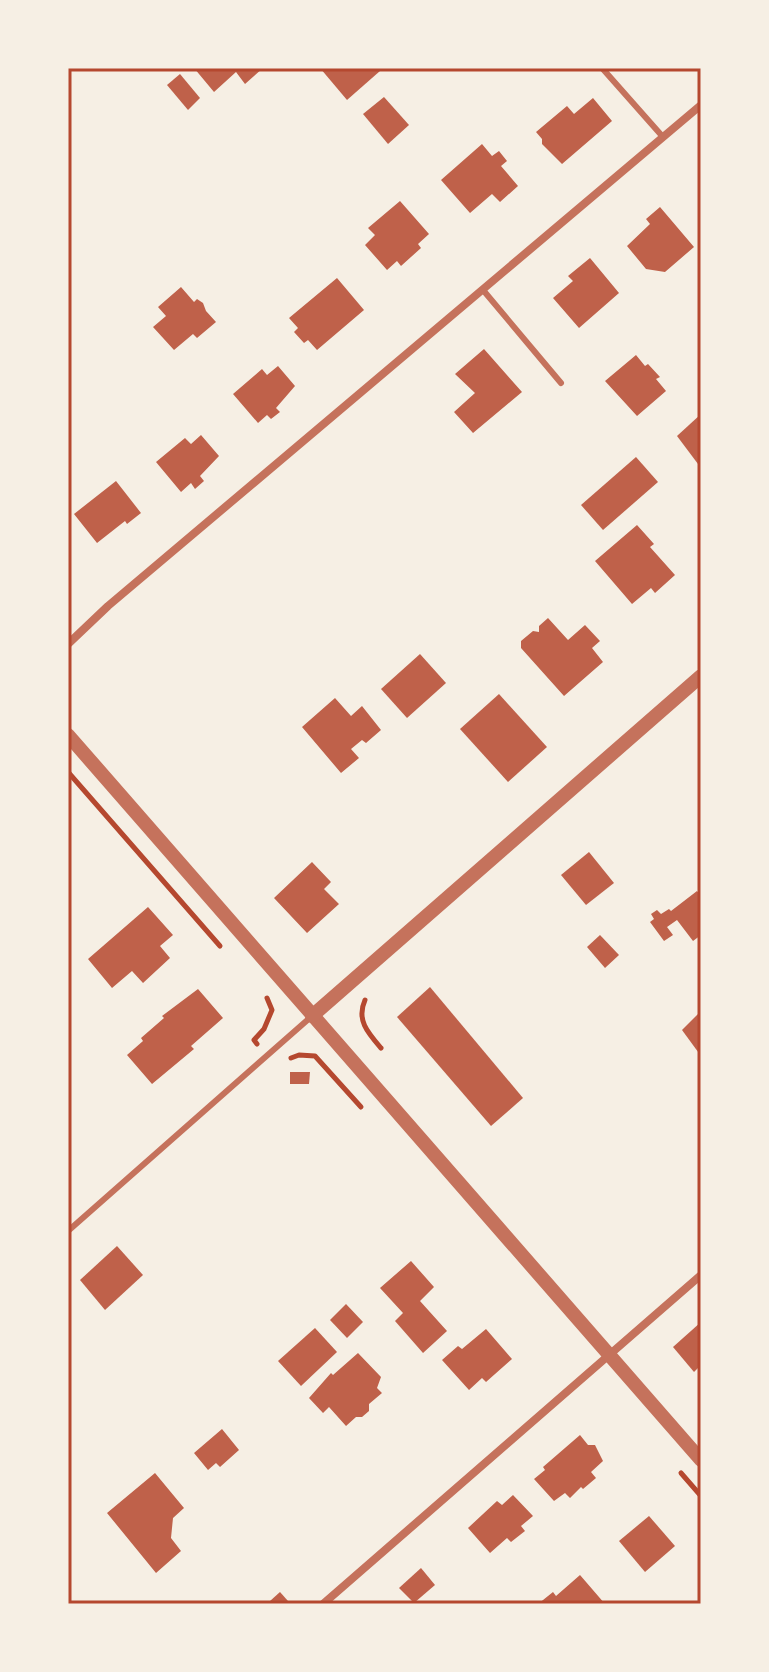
<svg xmlns="http://www.w3.org/2000/svg" width="769" height="1672" font-family="'IBM Plex Serif',serif">
  <style>
    .building { fill: #bf614a }
    .lines { fill: none; stroke-linecap: round; stroke-linejoin: round }
    .path { stroke: #b5482f; stroke-width: 5 }
    .service { stroke: #c5725c; stroke-width: 6 }
    .minor { stroke: #c5725c; stroke-width: 8 }
    .tertiary { stroke: #c5725c; stroke-width: 14 }
    .neatline { fill: none; stroke: #b5482f; stroke-width: 3 }
  </style>
  <rect width="100%" height="100%" fill="#f6efe4"/>
  <g class="building">
    <path d="M194,68H263L245,84L236,72L214,92Z"/>
    <path d="M320,68H377L380,71L347,100Z"/>
    <path d="M180,74L200,98L188,110L167,85Z"/>
    <path d="M384,97L409,125L388,144L363,114Z"/>
    <path d="M593,98L612,121L562,164L542,144V139L536,132L567,106L574,114Z"/>
    <path d="M482,144L492,156L499,151L507,161L501,166L518,186L500,202L492,194L470,213L441,180Z"/>
    <path d="M400,201L429,234L418,244L421,248L401,266L397,261L387,270L365,245L375,235L368,228Z"/>
    <path d="M660,207L694,247L665,272L646,269L627,246L650,224L646,219Z"/>
    <path d="M590,258L619,293L579,328L553,298L573,281L568,276Z"/>
    <path d="M337,278L364,310L317,350L308,340L304,343L294,332L298,328L289,318Z"/>
    <path d="M181,287L194,302L197,299L203,303L206,311L216,322L197,338L193,334L174,350L153,327L166,316L158,307Z"/>
    <path d="M484,349L522,392L473,433L454,412L475,393L455,374Z"/>
    <path d="M636,355L645,366L648,364L660,377L656,379L666,391L637,416L605,381Z"/>
    <path d="M278,366L295,386L276,408L280,412L271,419L267,415L258,423L233,394L262,369L267,375Z"/>
    <path d="M701,414V468L677,436Z"/>
    <path d="M201,435L219,456L200,476L204,481L195,489L191,483L181,492L156,462L185,438L191,444Z"/>
    <path d="M636,457L658,482L603,530L581,505Z"/>
    <path d="M116,481L141,513L127,524L125,521L97,543L74,514Z"/>
    <path d="M637,525L654,544L650,547L675,575L655,593L651,588L632,604L595,561Z"/>
    <path d="M548,618L568,640L585,625L600,641L592,648L603,662L564,696L521,648V641L533,631L539,632V626Z"/>
    <path d="M420,654L446,683L407,718L381,689Z"/>
    <path d="M499,694L547,747L508,782L460,729Z"/>
    <path d="M335,698L351,716L362,706L381,730L366,743L362,740L351,749L359,758L341,773L302,727Z"/>
    <path d="M589,852L614,883L586,905L561,875Z"/>
    <path d="M312,862L331,882L324,889L339,904L307,933L274,898Z"/>
    <path d="M697,891L701,896V935L693,941L677,920L667,927L673,935L664,941L650,922L654,919L651,914L657,910L661,914L669,909L671,911Z"/>
    <path d="M148,907L173,935L160,946L170,958L143,983L132,971L112,988L88,959Z"/>
    <path d="M600,935L619,955L605,968L587,947Z"/>
    <path d="M430,987L523,1098L491,1126L397,1017Z"/>
    <path d="M198,989L223,1018L191,1046L194,1049L152,1084L127,1055L143,1041L141,1038L164,1018L162,1016Z"/>
    <path d="M701,1011V1056L682,1030Z"/>
    <path d="M290,1072H310L309,1084H290Z"/>
    <path d="M117,1246L143,1275L105,1310L80,1280Z"/>
    <path d="M411,1261L434,1287L420,1301L447,1331L423,1353L395,1321L403,1313L380,1288Z"/>
    <path d="M346,1304L363,1322L347,1338L330,1320Z"/>
    <path d="M701,1322V1365L694,1372L673,1347Z"/>
    <path d="M315,1328L337,1352L301,1386L278,1361Z"/>
    <path d="M486,1329L512,1359L486,1382L482,1378L469,1390L442,1360L458,1346L462,1349Z"/>
    <path d="M358,1353L381,1377L377,1388L382,1393L369,1404V1411L362,1417H356L346,1426L329,1407L323,1413L309,1398L331,1373L333,1375Z"/>
    <path d="M222,1429L239,1450L220,1467L216,1463L208,1470L194,1453Z"/>
    <path d="M580,1435L588,1445H595L603,1461L591,1472L596,1478L583,1489L581,1487L570,1498L565,1493L554,1501L534,1479L545,1470L543,1467Z"/>
    <path d="M155,1473L184,1508L173,1518L171,1538L181,1551L156,1573L107,1513Z"/>
    <path d="M513,1495L533,1516L521,1526L525,1531L511,1542L507,1538L490,1553L468,1528L497,1501L502,1505Z"/>
    <path d="M649,1516L675,1546L645,1572L619,1541Z"/>
    <path d="M421,1568L435,1585L414,1603L399,1588Z"/>
    <path d="M580,1575L605,1604H538L553,1592L556,1596Z"/>
    <path d="M280,1592L288,1601L284,1604H273L270,1601Z"/>
  </g>
  <g class="lines">
    <g class="path">
      <path d="M68,772L220,946"/>
      <path d="M365,1000C356,1020 368,1033 381,1048"/>
      <path d="M257,1044L254,1040L264,1029L272,1010L267,998"/>
      <path d="M291,1058L299,1055L315,1056L361,1107"/>
      <path d="M681,1473L701,1496"/>
    </g>
    <g class="service">
      <path d="M602,68L663,137"/>
      <path d="M483,290L561,383"/>
      <path d="M68,1231L312,1016"/>
    </g>
    <g class="minor">
      <path d="M68,644L108,606L701,105"/>
      <path d="M323,1604L701,1275"/>
    </g>
    <g class="tertiary">
      <path d="M68,735L701,1460"/>
      <path d="M312,1016L701,676"/>
    </g>
  </g>
  <rect width="769" height="1672" fill="none" stroke="#f6efe4" stroke-width="140"/>
  <rect x="70" y="70" width="629" height="1532" class="neatline"/>
</svg>
